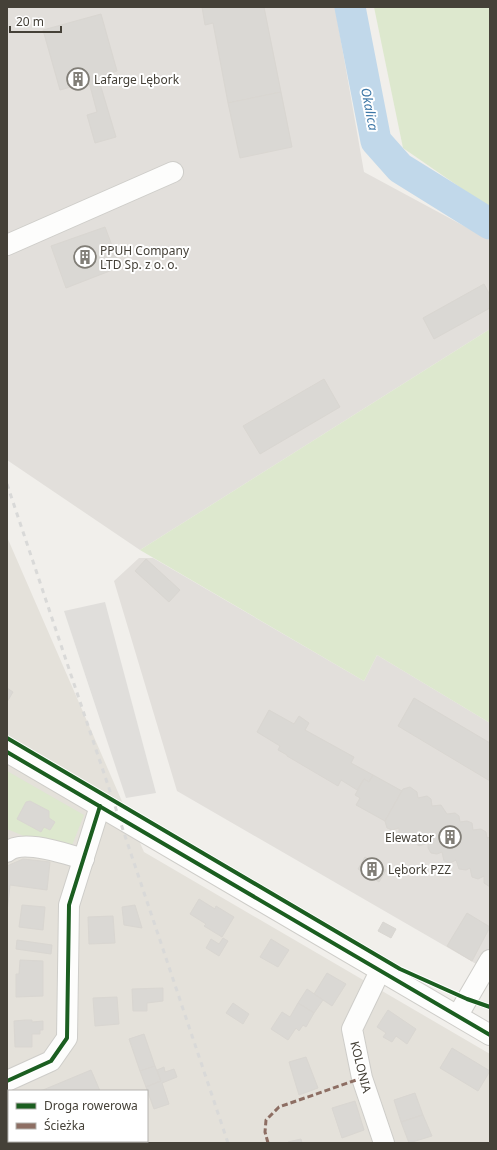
<svg xmlns="http://www.w3.org/2000/svg" width="497" height="1150" font-family="'Noto Sans',sans-serif">
  <style>
    .residential { fill: #e4e1da; fill-rule: evenodd }
    .industrial { fill: #e2dfdb }
    .green { fill: #dde8ce }
    .parking { fill: #e0dedb }
    .lines { fill: none; stroke-linecap: round; stroke-linejoin: round }
    .river { stroke: #c1d8ea; stroke-width: 31 }
    .building { fill: #dad8d4; stroke: #d9d6d1 }
    .minor-casing { stroke: #cecdc9; stroke-width: 22 }
    .minor { stroke: #fdfdfc; stroke-width: 20 }
    .rail { stroke: #d9d9d8; stroke-width: 3; stroke-dasharray: 5 5; stroke-linecap: butt }
    .quiet { stroke: #8d6e63; stroke-width: 3; stroke-dasharray: 6 3; stroke-linecap: butt }
    .cycleway-casing { stroke: #fff; stroke-width: 6 }
    .cycleway { stroke: #1b5e20; stroke-width: 4 }
    .labels { text-anchor: middle; dominant-baseline: central; stroke-width: 4; stroke-linejoin: round; paint-order: stroke }
    .poi-label { font-size: 12px; fill: #454138; stroke: #fff; text-anchor: start }
    .street-label { font-size: 12px; fill: #454138; stroke: #fff }
    .water-label { font-size: 13px; font-style: italic; fill: #3c76a6; stroke: #fff }
  </style>
  <rect width="100%" height="100%" fill="#f1efeb"/>
  <path class="residential" d="M7,537L144,852L490,1054V1143H7ZM9,1091H147V1141H9Z"/>
  <g class="industrial">
    <path d="M7,7H335L364,172L490,240V329L140,550L7,460Z"/>
    <path d="M139,558H153L364,681L377,655L490,723V972L177,791L114,581Z"/>
  </g>
  <g class="green">
    <path d="M374,7H490V208L403,148Z"/>
    <path d="M490,329V723L377,655L364,681L140,550Z"/>
    <path d="M7,771L84,815L71,848L31,839L7,829Z"/>
  </g>
  <path class="parking" d="M105,602L156,793L126,798L64,611Z"/>
  <g class="lines">
    <path class="river" d="M350,7L376,141L400,168L490,224"/>
  </g>
  <g class="building">
    <path d="M202,7H264L281,92L228,103L213,23L205,25Z"/>
    <path d="M101,14L117,71L98,77L116,137L95,143L87,115L97,112L89,82L60,90L43,30Z"/>
    <path d="M281,92L292,147L240,158L228,103Z"/>
    <path d="M105,227L120,267L66,288L51,246Z"/>
    <path d="M484,284L490,295V308L434,339L423,318Z"/>
    <path d="M324,379L340,407L260,454L243,426Z"/>
    <path d="M146,559L180,590L169,602L135,571Z"/>
    <path d="M7,688L13,692L7,702Z"/>
    <path d="M414,698L490,743V781L398,726Z"/>
    <path d="M269,710L294,724L299,716L309,723L305,730L354,757L351,763L373,775L369,782L364,779L357,790L341,780L338,786L287,756V755L278,750L280,746L257,732Z"/>
    <path d="M373,775L402,791L385,821L356,805L360,798L355,795L364,779L369,782Z"/>
    <path d="M410,787L417,792L418,798L427,796L431,799L432,806L441,805L447,814L455,813L459,816L460,822L467,821L472,823L473,830L481,829L486,832L487,838L490,837V887L484,883V876L478,879L472,877L470,868L466,870L459,869L456,860L450,863L444,861L442,852L437,854L431,853L428,848V843L419,846L414,842L413,835L404,838L399,833V828L392,830L387,828L385,821L403,789Z"/>
    <path d="M30,801L49,811V818L55,822L50,830L44,827L41,832L17,819L26,802Z"/>
    <path d="M365,857L386,870L379,882L358,869Z"/>
    <path d="M23,859L50,862L47,890L10,885L7,912V866Z"/>
    <path d="M199,899L215,909L216,906L234,917L222,937L204,926L206,924L190,914Z"/>
    <path d="M22,905L45,907L43,930L19,927Z"/>
    <path d="M135,905L142,928L124,925L122,907Z"/>
    <path d="M467,913L490,927L472,961L447,946Z"/>
    <path d="M113,916L115,943L89,944L88,917Z"/>
    <path d="M383,922L396,929L391,938L378,931Z"/>
    <path d="M223,938L228,941L219,956L206,948L211,939L219,944Z"/>
    <path d="M271,939L289,950L278,967L260,957Z"/>
    <path d="M17,940L52,945L51,954L16,949Z"/>
    <path d="M20,960L43,961V996L16,997V974H19Z"/>
    <path d="M327,973L346,984L332,1006L314,994Z"/>
    <path d="M163,988V1001L147,1003V1011H133L132,989Z"/>
    <path d="M307,989L323,1000L314,1013L298,1003Z"/>
    <path d="M117,997L119,1024L95,1026L93,998Z"/>
    <path d="M233,1003L249,1014L243,1024L226,1013Z"/>
    <path d="M298,1003L314,1013L306,1027L303,1025L299,1031L296,1028L288,1040L271,1029L282,1012L290,1017Z"/>
    <path d="M388,1010L416,1029L407,1044L396,1036L392,1042L383,1037L386,1033L377,1027Z"/>
    <path d="M25,1020H32V1022L43,1021V1030H40V1034H32V1047H15L14,1021Z"/>
    <path d="M144,1034L155,1066L140,1071L129,1039Z"/>
    <path d="M452,1048L490,1071L478,1091L440,1068Z"/>
    <path d="M306,1057L318,1088L299,1095L289,1062Z"/>
    <path d="M155,1066L161,1081L146,1087L140,1071Z"/>
    <path d="M164,1067L165,1072L174,1069L177,1077L162,1083L169,1104L154,1109L146,1087L161,1081L157,1070Z"/>
    <path d="M91,1070L100,1091H39L43,1090Z"/>
    <path d="M415,1093L423,1115L401,1122L394,1100Z"/>
    <path d="M355,1101L364,1130L342,1138L332,1108Z"/>
    <path d="M423,1115L432,1136L409,1143L401,1122Z"/>
    <path d="M7,1133L9,1141L13,1143H7Z"/>
    <path d="M301,1139L302,1143H289L288,1142Z"/>
    <path d="M123,1141H140L141,1142L124,1143Z"/>
  </g>
  <g class="lines">
    <g class="minor-casing">
      <g id="minor">
        <path d="M7,245L173,172"/>
        <path d="M7,752L490,1035"/>
        <path d="M7,852C22,838 65,854 84,859"/>
        <path d="M380,971L352,1029L362,1078L384,1143"/>
        <path d="M458,1015L490,960"/>
        <path d="M7,1081L51,1061L67,1038L69,905L100,806"/>
      </g>
    </g>
    <use href="#minor" class="minor"/>
    <path class="rail" d="M7,484L228,1143"/>
    <path class="quiet" d="M268,1143L265,1132L266,1120L279,1107L362,1078"/>
    <g class="cycleway-casing">
      <g id="cycleway">
        <path d="M7,738L400,969L467,999L490,1007"/>
        <path d="M7,752L490,1035"/>
        <path d="M7,1081L51,1061L67,1038L69,905L100,806"/>
      </g>
    </g>
    <use href="#cycleway" class="cycleway"/>
  </g>
  <defs>
    <g id="building-ring" transform="scale(1.15)"><circle r="9.5" fill="#fff" stroke="#817e77" stroke-width="1.5"/><path d="M-4-6H4V6H1V3H-1V6H-4ZM-2.5-4.3h1.7v1.8h-1.7ZM.8-4.3h1.7v1.8H.8ZM-2.5-1h1.7V.8h-1.7ZM.8-1h1.7V.8H.8Z" fill="#817e77"/></g>
  </defs>
  <g fill-rule="evenodd">
    <use href="#building-ring" x="78" y="79"/>
    <use href="#building-ring" x="85" y="257"/>
    <use href="#building-ring" x="450" y="837"/>
    <use href="#building-ring" x="372" y="869"/>
  </g>
  <g class="labels">
    <g class="poi-label">
      <text x="94" y="79">Lafarge Lębork</text>
      <text x="100" y="250">PPUH Company<tspan x="100" dy="14">LTD Sp. z o. o.</tspan></text>
      <text x="434" y="837" text-anchor="end">Elewator</text>
      <text x="388" y="869">Lębork PZZ</text>
    </g>
    <g class="street-label">
      <text transform="translate(361 1067) rotate(76)">KOLONIA</text>
    </g>
    <g class="water-label">
      <text transform="translate(370 109) rotate(79)">Okalica</text>
    </g>
  </g>
  <rect width="497" height="1150" fill="none" stroke="#454138" stroke-width="16"/>
  <rect x="8" y="1090" width="140" height="52" fill="#ffffff" stroke="#b5b3af"/>
  <rect x="16" y="1103" width="20" height="6" fill="#1b5e20" stroke="#b5b3af"/>
  <text x="44" y="1110" font-size="12" fill="#454138">Droga rowerowa</text>
  <rect x="16" y="1123" width="20" height="6" fill="#8d6e63" stroke="#b5b3af"/>
  <text x="44" y="1130" font-size="12" fill="#454138">Ścieżka</text>
  <path d="M10 26v6h51v-6" fill="none" stroke="#454138" stroke-width="2"/>
  <text x="16" y="26" font-size="12" fill="#454138" stroke="#ffffff" stroke-width="3" paint-order="stroke">20 m</text>
</svg>
